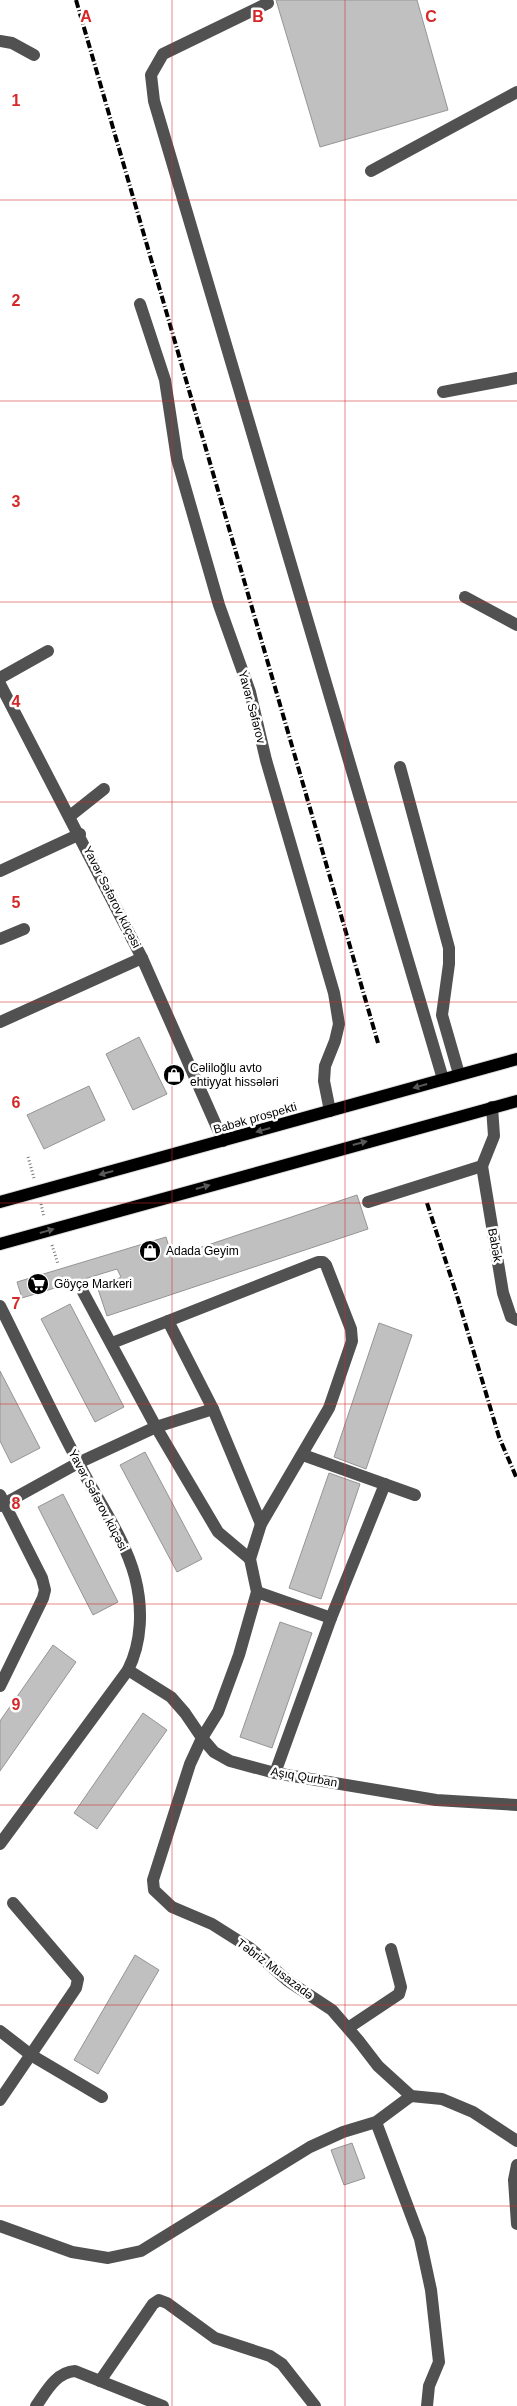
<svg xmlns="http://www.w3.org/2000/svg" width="517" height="2406" font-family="Helvetica,sans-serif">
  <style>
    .building { fill: #c0c0c0; stroke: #959595 }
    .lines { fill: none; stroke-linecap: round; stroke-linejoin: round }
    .major-casing { stroke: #dbdbdb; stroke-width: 14 }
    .path { stroke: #737373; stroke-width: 3; stroke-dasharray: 1 2.5; stroke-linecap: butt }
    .minor { stroke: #515151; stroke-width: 12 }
    .major { stroke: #000; stroke-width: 12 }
    .rail { stroke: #000; stroke-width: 4; stroke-dasharray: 8 2.5 1 2.5; stroke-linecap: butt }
    .oneway { fill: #595959 }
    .grid { fill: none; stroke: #d62828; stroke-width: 1; stroke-opacity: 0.55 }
    .labels { text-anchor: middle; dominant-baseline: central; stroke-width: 5; stroke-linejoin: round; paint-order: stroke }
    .street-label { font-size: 12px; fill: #000; stroke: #fff }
    .poi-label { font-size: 12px; fill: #000; stroke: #fff; text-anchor: start }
    .grid-label { font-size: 16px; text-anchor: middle; font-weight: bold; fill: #d62828; stroke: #fff; stroke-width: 5; stroke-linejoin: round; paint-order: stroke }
  </style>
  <rect width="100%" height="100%" fill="#fff"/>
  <g class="building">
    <path d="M276,0H417L448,110L320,147Z"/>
    <path d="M139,1037L167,1094L133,1110L106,1054Z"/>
    <path d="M89,1086L105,1120L44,1149L27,1115Z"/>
    <path d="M357,1195L368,1229L107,1316L98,1289L121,1277L117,1269L22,1298L17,1282L166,1237L172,1257Z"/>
    <path d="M70,1304L124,1407L95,1422L41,1319Z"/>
    <path d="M379,1323L412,1335L366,1469L334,1457Z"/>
    <path d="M0,1371L40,1448L11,1463L0,1441Z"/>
    <path d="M145,1452L202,1559L177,1572L120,1465Z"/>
    <path d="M329,1473L360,1484L321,1599L289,1588Z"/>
    <path d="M63,1494L118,1602L93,1615L38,1507Z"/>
    <path d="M280,1622L312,1633L272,1748L240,1737Z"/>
    <path d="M53,1645L76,1662L0,1771V1721Z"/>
    <path d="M143,1713L167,1730L97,1829L74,1813Z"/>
    <path d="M135,1955L159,1970L98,2074L74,2060Z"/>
    <path d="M352,2143L365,2178L344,2185L331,2150Z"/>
  </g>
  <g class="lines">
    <g class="major-casing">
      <g id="major">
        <path d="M0,1202L517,1059"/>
        <path d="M0,1244L517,1101"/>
      </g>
    </g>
    <g class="path">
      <path d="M28,1157L34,1178"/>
      <path d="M41,1204L44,1217"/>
      <path d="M52,1245L58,1264"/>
    </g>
    <g class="minor">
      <path d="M268,3L163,54L151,75L154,101L443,1079"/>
      <path d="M0,41L12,43L34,55"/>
      <path d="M371,171L517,92"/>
      <path d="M140,304L165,380L177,459L219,605L250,692L266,760L334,993L339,1024L335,1041L325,1066L324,1081L330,1111"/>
      <path d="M443,392L517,378"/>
      <path d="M465,597L517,625"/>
      <path d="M0,678L48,651"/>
      <path d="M0,684L142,958L223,1141"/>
      <path d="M400,767L449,948V964L442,1015L459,1074"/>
      <path d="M70,816L104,789"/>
      <path d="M0,871L80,834"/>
      <path d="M0,939L24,929"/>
      <path d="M0,1022L142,958"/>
      <path d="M482,1166L503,1293L511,1317L517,1320"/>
      <path d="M368,1202L482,1166L494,1136L492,1107"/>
      <path d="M83,1292L156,1427L218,1532L250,1559L261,1524L329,1408L352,1341L351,1329L326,1265L323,1262H318L112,1343"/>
      <path d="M0,1306C26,1358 51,1411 78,1462C97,1500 124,1536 135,1577C143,1608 142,1642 128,1670L0,1844"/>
      <path d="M168,1321L213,1409L261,1524"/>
      <path d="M303,1455L415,1495"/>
      <path d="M0,1495L42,1578L45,1590L43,1598L0,1686"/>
      <path d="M0,1506L78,1463L156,1427L213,1409"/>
      <path d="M250,1559L257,1592L239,1655L218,1712L202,1738L190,1764L153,1880L154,1890L172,1907L212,1924L250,1948L288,1981L332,2010L358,2040L378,2066L411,2096L442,2099L473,2112L517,2141"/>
      <path d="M257,1592L331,1618"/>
      <path d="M128,1670L171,1697L185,1713L202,1738L214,1752L230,1761L275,1773L436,1800L517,1805"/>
      <path d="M275,1773L331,1618L385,1484"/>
      <path d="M348,2028L399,1994L401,1987L391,1949"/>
      <path d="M0,2031L31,2055L102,2097"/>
      <path d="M0,2100L76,1988L78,1979L13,1903"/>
      <path d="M376,2122L420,2239L431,2290L439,2362L429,2386L427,2406"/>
      <path d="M517,2165L514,2180L517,2224"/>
      <path d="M0,2226L72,2252L108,2258L141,2251L310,2147L343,2132L376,2122L411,2096"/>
      <path d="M100,2381L153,2304L159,2300L167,2303L215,2338L270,2356L282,2364L315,2406"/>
      <path d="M36,2406C46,2392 56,2372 75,2371L163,2406"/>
    </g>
    <use href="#major" class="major"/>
    <g class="rail">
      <path d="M76,0L378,1043"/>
      <path d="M427,1203L458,1299L499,1437L517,1479"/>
    </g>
  </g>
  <defs><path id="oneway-solid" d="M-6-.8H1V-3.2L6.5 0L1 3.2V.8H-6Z" transform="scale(1.25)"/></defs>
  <g class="oneway">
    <use href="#oneway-solid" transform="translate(420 1086) rotate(164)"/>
    <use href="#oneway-solid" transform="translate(263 1130) rotate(164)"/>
    <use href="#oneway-solid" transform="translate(360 1143) rotate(-15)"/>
    <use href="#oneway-solid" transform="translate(106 1173) rotate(165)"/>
    <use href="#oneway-solid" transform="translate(203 1187) rotate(-16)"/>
    <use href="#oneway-solid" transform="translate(47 1231) rotate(-16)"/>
  </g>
  <path class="grid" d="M172,0V2406M345,0V2406M0,200H517M0,401H517M0,602H517M0,802H517M0,1002H517M0,1203H517M0,1404H517M0,1604H517M0,1805H517M0,2005H517M0,2206H517"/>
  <defs>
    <g id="shop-disc" transform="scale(1.125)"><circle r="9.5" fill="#000" stroke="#fff"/><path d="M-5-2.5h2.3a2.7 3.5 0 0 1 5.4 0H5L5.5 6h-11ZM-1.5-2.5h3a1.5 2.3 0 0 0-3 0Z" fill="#fff"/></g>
    <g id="supermarket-disc" transform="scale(1.125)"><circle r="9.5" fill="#000" stroke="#fff"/><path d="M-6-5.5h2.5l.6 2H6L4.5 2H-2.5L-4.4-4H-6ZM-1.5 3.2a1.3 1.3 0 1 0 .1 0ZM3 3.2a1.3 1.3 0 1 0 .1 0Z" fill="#fff"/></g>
  </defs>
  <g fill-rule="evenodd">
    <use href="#shop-disc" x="174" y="1075"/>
    <use href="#shop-disc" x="150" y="1251"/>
    <use href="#supermarket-disc" x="38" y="1284"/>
  </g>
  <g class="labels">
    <g class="street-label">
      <text transform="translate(252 707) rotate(75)">Yavər Səfərov</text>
      <text transform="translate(112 897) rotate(63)">Yavər Səfərov küçəsi</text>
      <text transform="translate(255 1118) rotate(-16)">Babək prospekti</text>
      <text transform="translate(495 1245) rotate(80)">Babək</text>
      <text transform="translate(98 1500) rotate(62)">Yavər Səfərov küçəsi</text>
      <text transform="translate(304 1777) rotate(10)">Aşıq Qurban</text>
      <text transform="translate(275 1969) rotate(37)">Təbriz Musazadə</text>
    </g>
    <g class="poi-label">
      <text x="190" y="1068">Cəliloğlu avto<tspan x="190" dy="14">ehtiyyat hissələri</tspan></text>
      <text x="166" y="1251">Adada Geyim</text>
      <text x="54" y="1284">Göyçə Markeri</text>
    </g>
  </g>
  <g class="grid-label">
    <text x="86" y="22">A</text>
    <text x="258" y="22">B</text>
    <text x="431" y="22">C</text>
    <text x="16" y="106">1</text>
    <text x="16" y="306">2</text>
    <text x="16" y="507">3</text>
    <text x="16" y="707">4</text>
    <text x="16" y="908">5</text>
    <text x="16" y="1108">6</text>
    <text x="16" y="1309">7</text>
    <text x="16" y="1509">8</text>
    <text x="16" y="1710">9</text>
  </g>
</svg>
